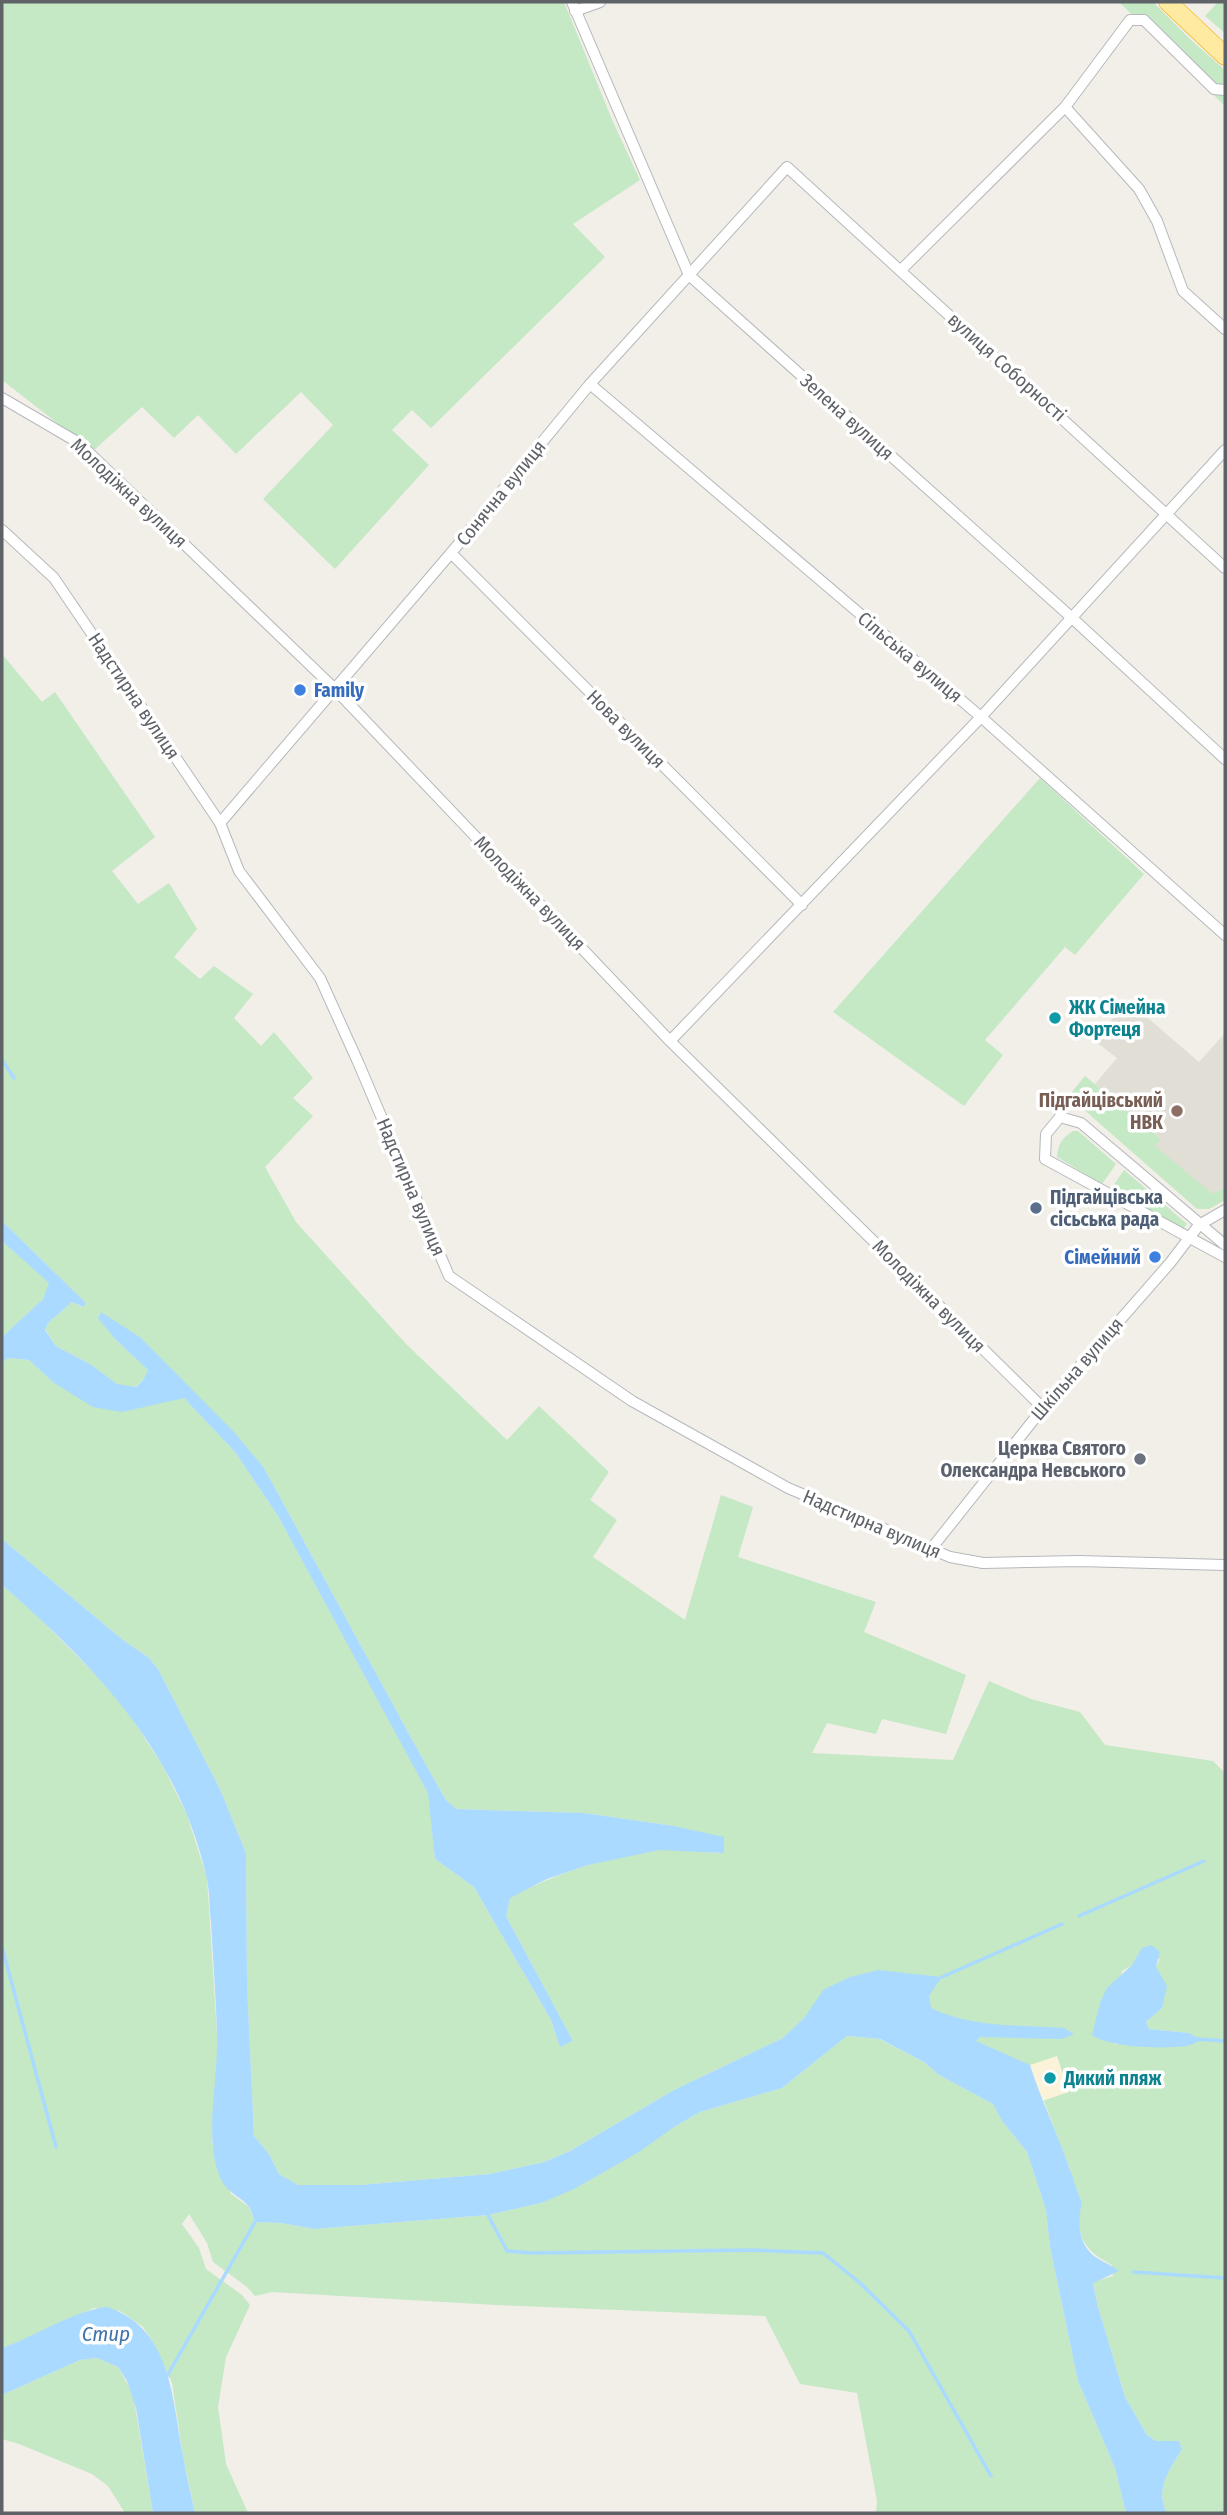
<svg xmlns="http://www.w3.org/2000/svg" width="1227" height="2515" font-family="'Fira Sans Condensed',sans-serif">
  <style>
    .education { fill: #e1ded6 }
    .green { fill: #c5e8c5; fill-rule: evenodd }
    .sand { fill: #fbf3d9 }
    .water { fill: #aadaff }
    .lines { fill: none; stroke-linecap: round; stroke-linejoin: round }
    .stream { stroke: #aadaff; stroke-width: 3.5 }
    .minor-casing { stroke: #b5b8bc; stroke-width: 12 }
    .trunk-casing { stroke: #f9ab00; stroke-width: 19 }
    .minor { stroke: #fff; stroke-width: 10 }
    .trunk { stroke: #feeaa1; stroke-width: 18 }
    .shop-dot { fill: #3f7fe0; stroke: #fff; stroke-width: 2.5 }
    .culture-dot { fill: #0f9aa8; stroke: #fff; stroke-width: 2.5 }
    .education-dot { fill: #8d6e63; stroke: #fff; stroke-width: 2.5 }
    .service-dot { fill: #5c6f8a; stroke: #fff; stroke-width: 2.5 }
    .worship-dot { fill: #6b7280; stroke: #fff; stroke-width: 2.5 }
    .labels { text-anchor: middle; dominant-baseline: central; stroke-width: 7; stroke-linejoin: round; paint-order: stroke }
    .street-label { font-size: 19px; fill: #5f6368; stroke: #fff }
    .shop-label { font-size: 19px; font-weight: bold; fill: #366cbe; stroke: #fff; text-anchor: start }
    .culture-label { font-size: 19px; font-weight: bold; fill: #0d838f; stroke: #fff; text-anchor: start }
    .education-label { font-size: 19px; font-weight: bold; fill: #785e54; stroke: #fff; text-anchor: end }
    .service-label { font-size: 19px; font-weight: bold; fill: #4e5e75; stroke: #fff; text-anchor: start }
    .worship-label { font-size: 19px; font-weight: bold; fill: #5b616d; stroke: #fff; text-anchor: end }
    .water-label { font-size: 21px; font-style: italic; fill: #4174aa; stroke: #fff }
  </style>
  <rect width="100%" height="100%" fill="#f1efe8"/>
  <path class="education" d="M1127,1000L1199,1062L1225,1033V1188L1213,1195L1155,1146L1160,1138L1095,1084L1117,1058L1095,1041Z"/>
  <g class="green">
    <path d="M2,2H564L613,122L640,180L573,224L605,257L431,428L412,410L392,430L429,465L335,569L263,499L333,425L301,392L236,454L198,415L174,438L142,407L93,451L2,380Z"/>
    <path d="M1119,2H1153L1192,41L1225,70V106Z"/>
    <path d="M1218,2H1225V33L1205,16Z"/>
    <path d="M2,654L42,702L55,692L155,837L112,871L138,904L169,883L197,929L174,957L200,979L214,966L253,994L234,1018L261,1046L274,1032L313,1078L293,1098L313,1116L265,1167L296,1222L406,1344L507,1440L539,1406L609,1472L590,1500L617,1520L593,1557L685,1620L721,1495L753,1507L738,1557L876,1602L864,1632L966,1675L946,1734L882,1719L876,1734L827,1723L812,1753L953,1760L989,1681L1031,1699L1080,1712L1105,1745L1213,1761L1225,1773V2513H1167C1154,2490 1170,2469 1182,2449L1179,2441H1156L1147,2435L1125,2397L1098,2307L1093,2282L1113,2276L1112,2265C1083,2250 1074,2234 1082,2202L1074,2188L1070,2169L1030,2065L805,2017L783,2038L674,2090L570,2151L544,2162L490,2174L360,2185H297L279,2174L269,2154L254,2136L247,1984L246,1853L220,1789L158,1669L149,1658L123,1640L2,1539V1363L8,1358L29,1360L54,1383L184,1398L235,1452L278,1516L429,1793L435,1859L474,1887L551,2020L560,2047L573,2041L506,1916L510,1897C556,1875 606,1855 659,1850C680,1848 702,1852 723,1853L724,1838L674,1826L584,1813L456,1809L446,1800L426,1765L264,1468L141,1338L115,1339L148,1370L143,1380L135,1387L117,1385L90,1364L56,1346L45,1329L48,1323L72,1302L82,1307L86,1303L2,1221ZM1160,1959L1156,1967L1162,2008L1146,2022L1149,2029L1189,2033L1188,2046L1114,2044L1122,1971L1132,1965Z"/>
    <path d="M1040,778L1144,874L1075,955L1065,947L985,1040L1003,1055L964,1106L833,1012Z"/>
    <path d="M1085,1076L1161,1139L1155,1146L1213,1194L1225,1188V1200L1209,1209H1197L1073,1100L1071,1093Z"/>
    <path d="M1073,1131H1078L1116,1164L1102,1184L1057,1157C1058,1144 1062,1138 1073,1131Z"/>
    <path d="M1124,1170L1187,1224L1182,1230L1111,1189Z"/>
    <path d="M2,1241L50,1283L43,1299L2,1337Z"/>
    <path d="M2,1585L31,1610L106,1685L124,1706L164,1768L187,1815L207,1878L218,2050L212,2143L231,2194L249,2207L255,2222L281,2223L314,2229L488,2215L541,2203L700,2112L782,2088L847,2036L879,2039L924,2062L939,2075L993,2104L1002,2121L1027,2152L1046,2210L1050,2247L1078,2381L1115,2468L1126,2513H876L877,2501L857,2393L800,2384L765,2316L496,2305L272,2292L255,2296L247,2287L213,2262L207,2243L189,2214L182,2224L199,2248L206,2269L242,2295L250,2305L226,2357L218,2407L226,2464L248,2513H195L183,2456L172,2383L151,2339L143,2327L120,2311L94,2308L23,2341L2,2348Z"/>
    <path d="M97,2358L118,2367L133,2394L153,2513H125L108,2486L92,2474L19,2444L2,2439V2395L80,2360Z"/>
  </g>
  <path class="sand" d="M1057,2056L1069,2092L1042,2101L1030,2065Z"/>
  <g class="water">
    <path d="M2,1221L86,1303L83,1307L72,1302L48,1323L45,1330L56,1346L90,1364L117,1384L136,1387L143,1380L148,1370L115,1339L98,1318L101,1312L141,1338L234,1432L264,1468L426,1765L446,1800L456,1809L584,1813L674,1826L724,1837V1853L659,1850L588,1865L547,1879L510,1898L506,1916L573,2041L560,2047L551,2020L474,1887L435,1859L428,1793L278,1516L235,1452L184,1398L122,1412L93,1407L54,1383L29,1360L8,1358L2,1363V1337L43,1299L49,1283L2,1241Z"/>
    <path d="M2,1539L123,1640L149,1658L158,1669L220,1789L246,1853L247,1984L254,2136L269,2154L279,2174L298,2185H360L490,2174L544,2162L570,2151L674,2090L783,2038L805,2017L823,1990L850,1977L878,1970L942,1977L929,1996L931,2008C971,2028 1021,2025 1064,2028L1074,2034L1062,2039L980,2037L976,2041L1030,2065C1041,2100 1057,2132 1069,2167C1074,2179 1076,2190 1082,2202C1078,2221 1077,2242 1094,2256C1102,2262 1112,2265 1119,2271L1093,2283L1098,2307L1125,2397L1147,2435L1156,2441H1179L1182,2449C1170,2469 1154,2490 1167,2513H1126L1115,2468L1078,2381L1050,2247L1046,2210L1027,2152L1002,2121L993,2104L939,2075L924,2062L880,2039L847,2036L782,2088L700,2112L674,2127L639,2152L574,2189L541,2203L488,2215L314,2229L281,2223L255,2222C253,2218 252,2211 249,2207C241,2196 226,2193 220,2177C203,2135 219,2079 217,2034C216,1997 213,1960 211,1923C209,1907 210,1890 206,1875C178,1752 94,1665 2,1585Z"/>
    <path d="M1151,1945L1160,1952L1156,1967L1167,1986L1162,2008L1146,2022L1149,2029L1189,2033L1201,2040C1196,2042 1191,2046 1186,2046C1162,2049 1111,2048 1092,2035L1100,2003L1107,1988L1132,1965L1142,1948Z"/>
    <path d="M107,2307C172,2328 172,2400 183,2455C186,2475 191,2494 195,2513H153L136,2408L127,2381L118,2367L97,2358L80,2360L2,2395V2348C34,2337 75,2310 107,2307Z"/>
  </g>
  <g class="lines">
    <g class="stream">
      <path d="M2,1060L14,1078"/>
      <path d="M1079,1916L1204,1861"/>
      <path d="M2,1947L56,2147"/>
      <path d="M942,1977L1062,1924"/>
      <path d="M1196,2039L1225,2041"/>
      <path d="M488,2215L507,2251L532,2253L752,2250L823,2253L859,2282L909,2331L991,2476"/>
      <path d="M1134,2272L1225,2278"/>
      <path d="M166,2378L255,2222"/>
    </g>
    <g class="minor-casing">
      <g id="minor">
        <path d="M572,2L689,275L1071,617L1225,759"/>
        <path d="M575,11L600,2"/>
        <path d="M1065,107L1139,189L1157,221L1183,291L1225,329"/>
        <path d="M901,270L1065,107L1130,20H1144L1214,89L1225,90"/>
        <path d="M590,384L981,717L1225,935"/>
        <path d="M2,398L79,443L334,688L670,1041L1043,1408"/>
        <path d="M2,530L54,578L220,823L239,871L320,978L358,1062L449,1276L632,1401L788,1488L950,1557L983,1563L1079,1561L1225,1565"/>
        <path d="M451,553L802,905"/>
        <path d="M220,823L451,553L590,384L787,167L1225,568"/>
        <path d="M670,1041L981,717L1225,450"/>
        <path d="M1225,1245L1081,1123L1060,1117L1046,1134L1045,1159L1225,1257"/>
        <path d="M931,1549L1043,1408L1170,1263L1199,1225L1225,1210"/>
      </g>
    </g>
    <g class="trunk-casing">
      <path id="trunk" d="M1168,2L1225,56"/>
    </g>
    <use href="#minor" class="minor"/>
    <use href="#trunk" class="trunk"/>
  </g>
  <g class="shop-dot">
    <circle cx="300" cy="690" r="7"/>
    <circle cx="1155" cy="1257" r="7"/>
  </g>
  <g class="culture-dot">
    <circle cx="1055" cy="1018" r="7"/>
    <circle cx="1050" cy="2078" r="7"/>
  </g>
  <circle class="education-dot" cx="1177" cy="1111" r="7"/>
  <circle class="service-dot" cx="1036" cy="1208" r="7"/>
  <circle class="worship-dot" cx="1140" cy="1459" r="7"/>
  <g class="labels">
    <g class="street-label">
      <text transform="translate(1007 367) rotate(42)">вулиця Соборності</text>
      <text transform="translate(847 417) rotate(42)">Зелена вулиця</text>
      <text transform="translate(129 493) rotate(43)">Молодіжна вулиця</text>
      <text transform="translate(501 493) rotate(-51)">Сонячна вулиця</text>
      <text transform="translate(910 657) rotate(40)">Сільська вулиця</text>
      <text transform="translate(134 696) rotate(56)">Надстирна вулиця</text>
      <text transform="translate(626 729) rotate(45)">Нова вулиця</text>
      <text transform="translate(530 893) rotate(46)">Молодіжна вулиця</text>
      <text transform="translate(411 1187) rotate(67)">Надстирна вулиця</text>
      <text transform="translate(929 1296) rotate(45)">Молодіжна вулиця</text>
      <text transform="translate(1077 1369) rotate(-49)">Шкільна вулиця</text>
      <text transform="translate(872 1524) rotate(23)">Надстирна вулиця</text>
    </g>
    <g class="shop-label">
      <text x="314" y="690">Family</text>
      <text x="1141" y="1257" text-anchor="end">Сімейний</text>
    </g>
    <g class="culture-label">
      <text x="1069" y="1007">ЖК Сімейна<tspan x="1069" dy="22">Фортеця</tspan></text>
      <text x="1064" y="2078">Дикий пляж</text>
    </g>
    <g class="education-label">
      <text x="1163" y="1100">Підгайцівський<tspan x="1163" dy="22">НВК</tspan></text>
    </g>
    <g class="service-label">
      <text x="1050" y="1197">Підгайцівська<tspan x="1050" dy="22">сісьська рада</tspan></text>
    </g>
    <g class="worship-label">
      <text x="1126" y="1448">Церква Святого<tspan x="1126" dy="22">Олександра Невського</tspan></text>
    </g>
    <g class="water-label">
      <text x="106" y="2334">Стир</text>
    </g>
  </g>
  <rect width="1227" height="2515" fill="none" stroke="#5f6368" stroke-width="7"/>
</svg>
